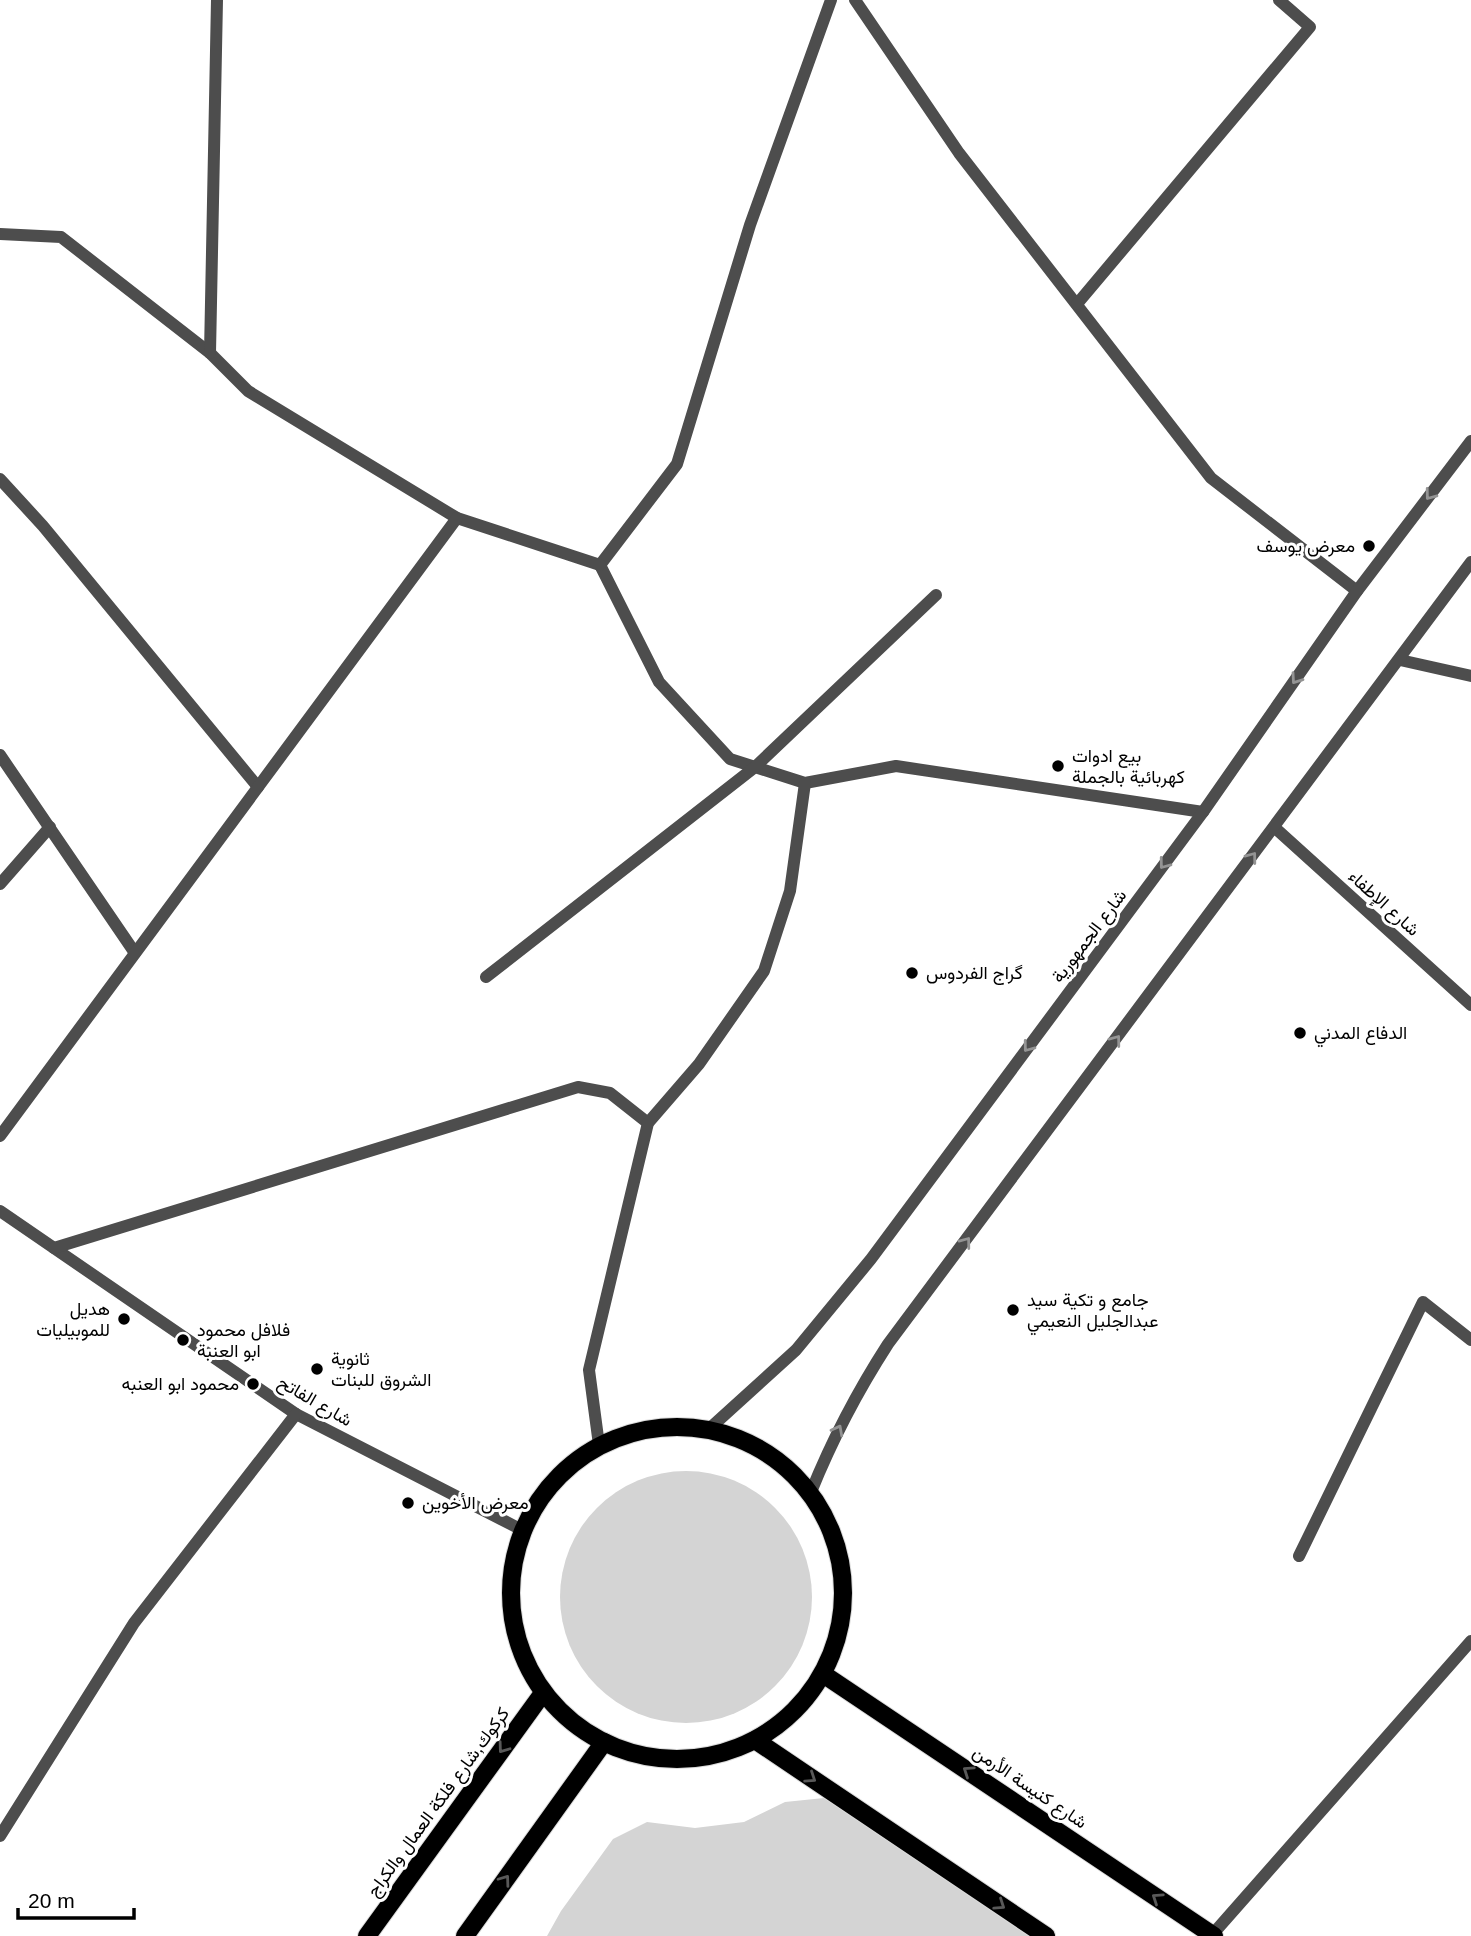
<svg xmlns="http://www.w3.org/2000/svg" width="1471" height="1936" font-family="Helvetica,Vazirmatn,sans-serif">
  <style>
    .green { fill: #d4d4d4 }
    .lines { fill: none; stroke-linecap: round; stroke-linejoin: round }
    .major-casing { stroke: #dbdbdb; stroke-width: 20 }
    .minor { stroke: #4d4d4d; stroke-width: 12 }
    .major { stroke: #000; stroke-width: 18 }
    .oneway { stroke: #949494 }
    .oneway2 { stroke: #595959 }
    .poi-dot { fill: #000; stroke: #fff; stroke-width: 2.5 }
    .labels { text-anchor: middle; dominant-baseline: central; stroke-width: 6; stroke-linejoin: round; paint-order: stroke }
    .poi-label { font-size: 18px; fill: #000; stroke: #fff; text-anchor: start }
    .street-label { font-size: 18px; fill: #000; stroke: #fff }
  </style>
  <rect width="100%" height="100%" fill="#fff"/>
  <g class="green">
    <circle cx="686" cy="1597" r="126"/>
    <path d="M824,1798L1033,1936H547L561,1911L613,1839L647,1822L695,1828L744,1822L785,1802Z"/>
  </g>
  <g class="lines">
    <g class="major-casing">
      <g id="major">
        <circle cx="677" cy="1593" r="166"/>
        <path d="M823,1674L1214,1936"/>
        <path d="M755,1740L1046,1936"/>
        <path d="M367,1936L543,1693"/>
        <path d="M465,1936L604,1742"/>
      </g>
    </g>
    <g class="minor">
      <path d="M831,0L750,225L677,464L600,565L659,682L730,759L805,783L896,766L1203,812"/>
      <path d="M855,0L959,153L1211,478L1357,591"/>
      <path d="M0,234L61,237L210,353L248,391L457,518L600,565"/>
      <path d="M1077,304L1310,27L1279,0"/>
      <path d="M210,353L217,0"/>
      <path d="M0,479L43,526L258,787"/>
      <path d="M1400,660L1471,676"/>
      <path d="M0,755L135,953"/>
      <path d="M1274,827L1471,1005"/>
      <path d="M0,884L50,827"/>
      <path d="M486,977L755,767L936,595"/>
      <path d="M0,1136L457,518"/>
      <path d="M0,1211L296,1414L522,1530"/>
      <path d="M54,1248L578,1087L610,1093L648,1123"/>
      <path d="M709,1429L796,1350L871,1259L1203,812L1357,591L1471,441"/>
      <path d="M599,1445L589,1370L648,1123L699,1064L764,971L790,891L805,783"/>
      <path d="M811,1492C832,1440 857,1392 888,1344L1471,562"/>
      <path d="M1299,1556L1423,1302L1471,1340"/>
      <path d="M0,1836L134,1623L296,1414"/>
      <path d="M1212,1935L1471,1641"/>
    </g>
    <use href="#major" class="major"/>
  </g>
  <defs><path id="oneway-chevron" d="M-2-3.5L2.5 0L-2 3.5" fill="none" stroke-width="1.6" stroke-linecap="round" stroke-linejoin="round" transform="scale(1.75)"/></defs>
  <g class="oneway">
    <use href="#oneway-chevron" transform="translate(1430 495) rotate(127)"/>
    <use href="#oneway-chevron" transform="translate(1296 679) rotate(125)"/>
    <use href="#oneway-chevron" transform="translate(1252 857) rotate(-53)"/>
    <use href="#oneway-chevron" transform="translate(1164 864) rotate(127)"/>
    <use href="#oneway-chevron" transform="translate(1116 1040) rotate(-53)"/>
    <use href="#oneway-chevron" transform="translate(1028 1047) rotate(127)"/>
    <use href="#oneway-chevron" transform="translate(966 1242) rotate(-53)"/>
    <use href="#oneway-chevron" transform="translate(838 1430) rotate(-62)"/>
  </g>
  <g class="oneway2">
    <use href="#oneway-chevron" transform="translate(503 1748) rotate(126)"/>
    <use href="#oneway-chevron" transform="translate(968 1771) rotate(-146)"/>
    <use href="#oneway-chevron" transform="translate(811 1778) rotate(34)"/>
    <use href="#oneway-chevron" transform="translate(505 1880) rotate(-54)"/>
    <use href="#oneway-chevron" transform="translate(1157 1898) rotate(-146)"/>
    <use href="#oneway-chevron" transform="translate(1000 1905) rotate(34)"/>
  </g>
  <g class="poi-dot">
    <circle cx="1369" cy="546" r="7"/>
    <circle cx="1058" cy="766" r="7"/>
    <circle cx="912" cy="973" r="7"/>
    <circle cx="1300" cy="1033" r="7"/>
    <circle cx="1013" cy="1310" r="7"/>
    <circle cx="124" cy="1319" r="7"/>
    <circle cx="183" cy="1340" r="7"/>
    <circle cx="317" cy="1369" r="7"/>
    <circle cx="253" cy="1384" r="7"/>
    <circle cx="408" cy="1503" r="7"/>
  </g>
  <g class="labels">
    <g class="poi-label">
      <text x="1355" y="546" text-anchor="end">معرض يوسف</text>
      <text x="1072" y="756">بيع ادوات<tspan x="1072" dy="21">كهربائية بالجملة</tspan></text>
      <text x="926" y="973">گراج الفردوس</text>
      <text x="1314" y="1033">الدفاع المدني</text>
      <text x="1027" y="1300">جامع و تكية سيد<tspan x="1027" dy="21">عبدالجليل النعيمي</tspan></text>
      <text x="110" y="1309" text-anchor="end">هديل<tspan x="110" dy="21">للموبيليات</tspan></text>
      <text x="197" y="1330">فلافل محمود<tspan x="197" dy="21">ابو العنبة</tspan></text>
      <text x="331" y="1359">ثانوية<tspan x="331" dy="21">الشروق للبنات</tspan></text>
      <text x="239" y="1384" text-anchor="end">محمود ابو العنبه</text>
      <text x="422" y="1503">معرض الأخوين</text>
    </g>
    <g class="street-label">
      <text transform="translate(1384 903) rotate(42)">شارع الإطفاء</text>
      <text transform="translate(1089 936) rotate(-53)">شارع الجمهورية</text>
      <text transform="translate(315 1401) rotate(30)">شارع الفاتح</text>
      <text transform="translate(1030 1787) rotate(34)">شارع كنيسة الأرمن</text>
      <text transform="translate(438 1802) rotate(-54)">كركوك,شارع فلكة العمال والكراج</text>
    </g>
  </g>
  <path d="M18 1908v10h116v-10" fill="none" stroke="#000000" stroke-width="3.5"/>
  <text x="28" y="1908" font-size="21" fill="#000000" stroke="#ffffff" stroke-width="5" paint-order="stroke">20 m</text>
</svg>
